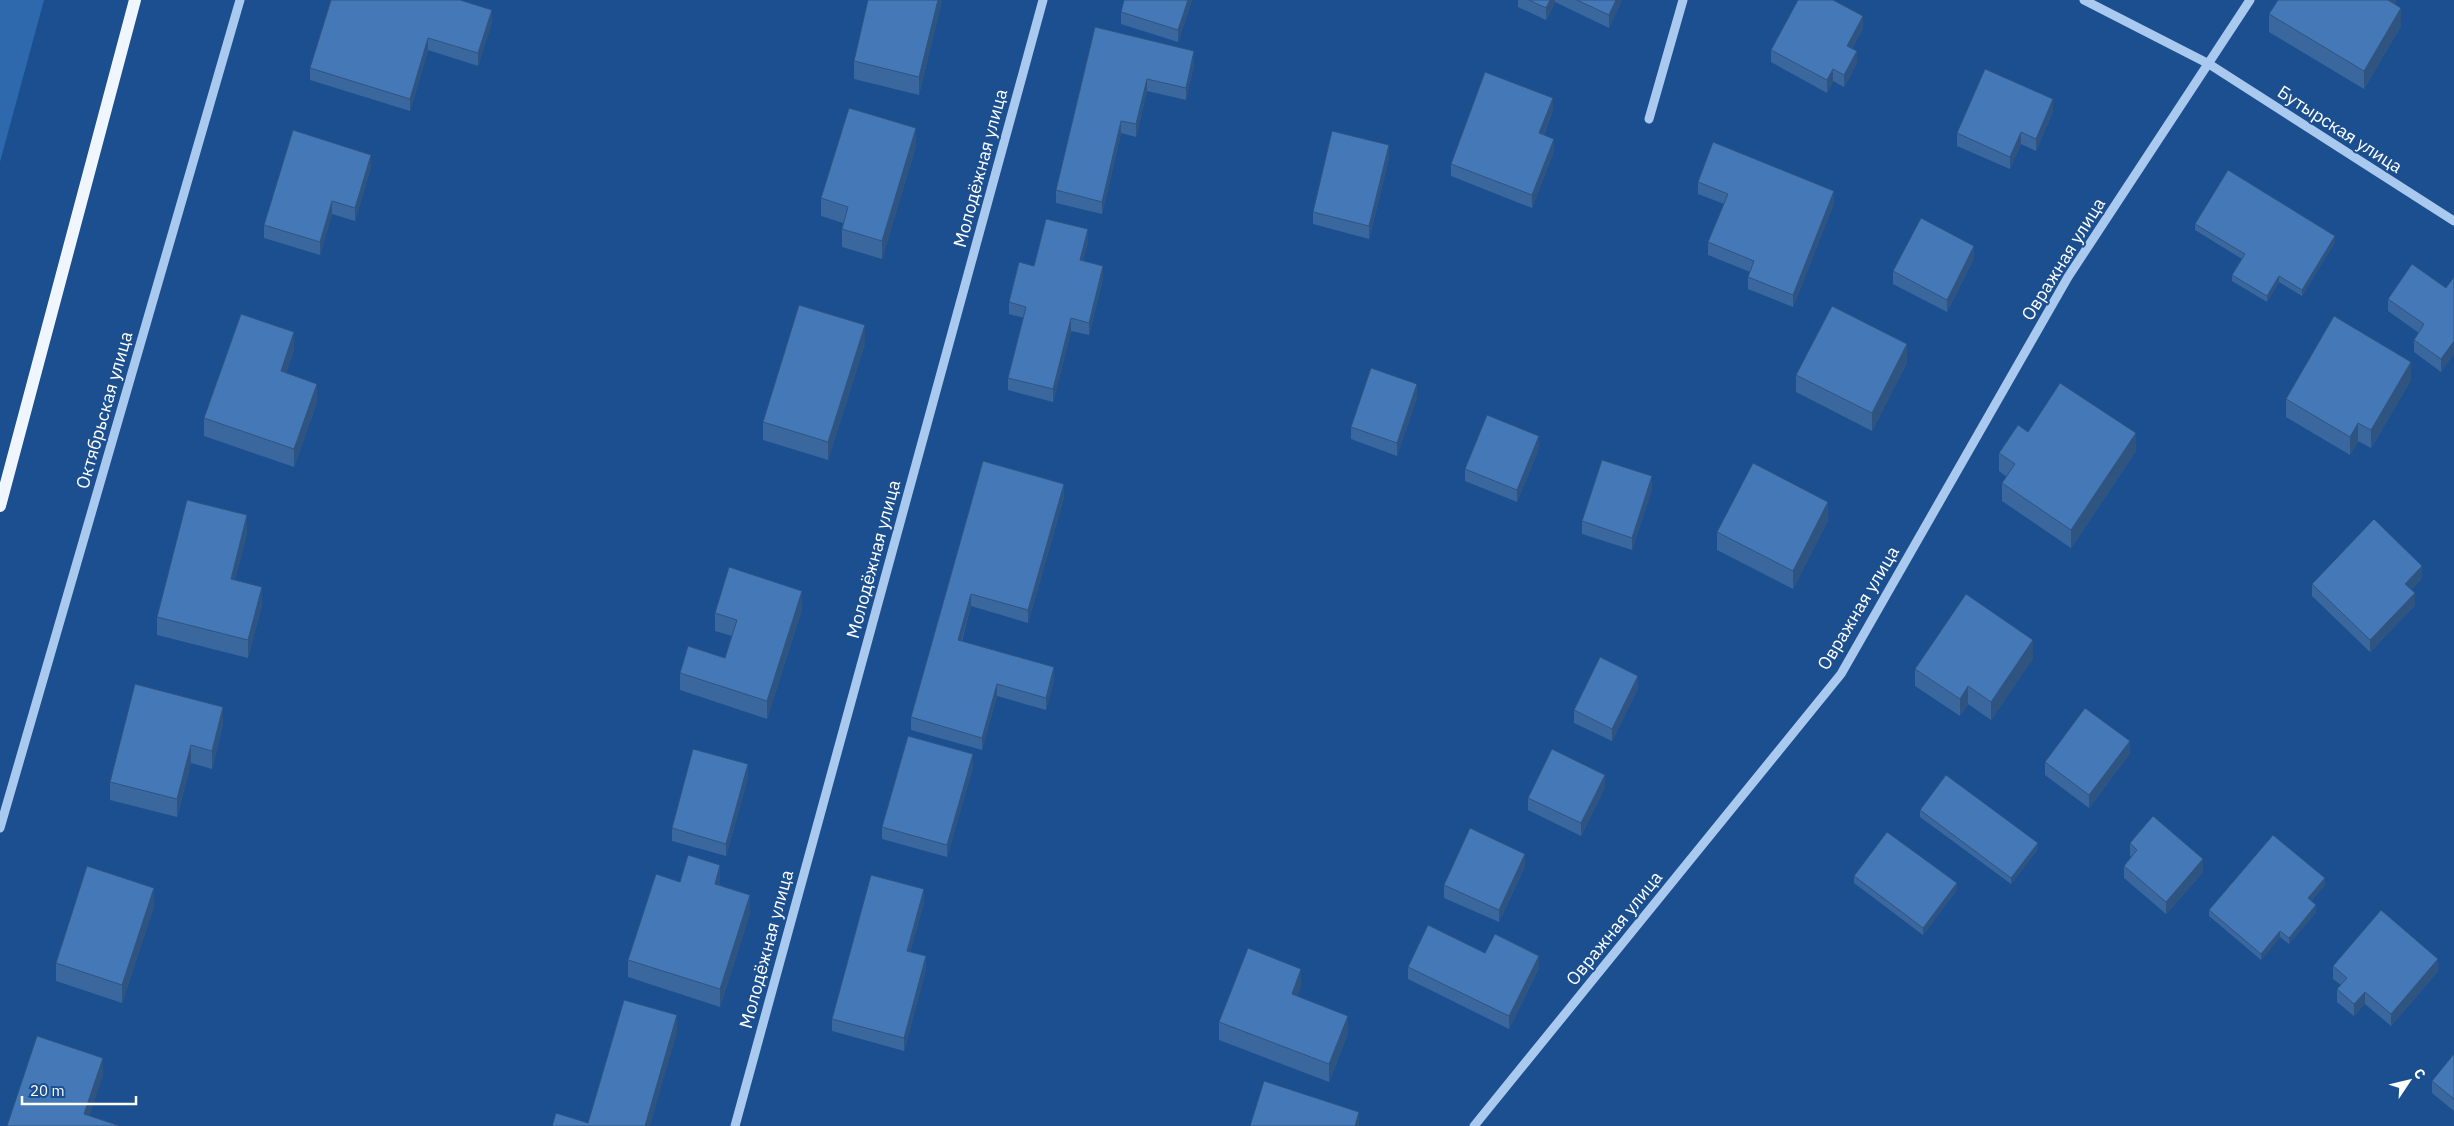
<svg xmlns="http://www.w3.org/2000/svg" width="2454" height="1126" font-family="'IBM Plex Sans',sans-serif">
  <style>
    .green { fill: #2e69ad }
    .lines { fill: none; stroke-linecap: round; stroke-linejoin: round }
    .minor { stroke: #a9c9ee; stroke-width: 9 }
    .major { stroke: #f0f6ff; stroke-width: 12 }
    .wall { fill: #3a679d }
    .shaded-wall { fill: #305480 }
    .building { fill: #4478b7; stroke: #305480 }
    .labels { text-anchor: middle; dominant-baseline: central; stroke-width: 4; stroke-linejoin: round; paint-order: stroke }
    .street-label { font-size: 18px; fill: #fff; stroke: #1b4f8f }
  </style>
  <rect width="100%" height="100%" fill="#1b4f8f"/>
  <path class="green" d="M0,0H44L0,162Z"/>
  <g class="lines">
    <g class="minor">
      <path d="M2084,0L2209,64L2454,221"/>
      <path d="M1649,119L1683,0"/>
      <path d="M0,828L240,0"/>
      <path d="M735,1126L1043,0"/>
      <path d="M1474,1126L1841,674L2068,277L2250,0"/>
    </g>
    <path class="major" d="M0,506L135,0"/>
  </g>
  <g class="wall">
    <path d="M942,0L919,95L854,79V61Z"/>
    <path d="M1192,0L1178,42L1121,24V12Z"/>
    <path d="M1518,0H1622L1609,28L1555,2L1546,20L1518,7Z"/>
    <path d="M2396,0V5L2401,26L2364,89L2269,32V14Z"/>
    <path d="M492,22L478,66L428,50L410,111L310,80V68Z"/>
    <path d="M1095,27L1194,64L1186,100L1147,91L1136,137L1121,133L1102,214L1056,203V190Z"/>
    <path d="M1863,28L1852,49L1857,63L1844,87L1833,81L1827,93L1771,62V50Z"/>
    <path d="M1553,110L1544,134L1554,151L1532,208L1451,176V164Z"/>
    <path d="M2053,111L2036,151L2021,144L2010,169L1957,146V133Z"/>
    <path d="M916,146L882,259L842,247V229L843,223L821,216V198Z"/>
    <path d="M1389,158L1369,239L1313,224V212Z"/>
    <path d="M371,167L355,221L332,214L320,255L264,238V225Z"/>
    <path d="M1698,182L1834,203L1793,307L1748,289V277L1750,272L1708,255V242L1724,204L1698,194Z"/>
    <path d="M2195,224L2335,242L2302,296L2279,282L2267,302L2232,281V275L2242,259L2195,230Z"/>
    <path d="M1088,242L1083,260L1103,278L1089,335L1071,331L1053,402L1008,390V378L1024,318L1009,314V302Z"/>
    <path d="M1974,258L1947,312L1893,284V271Z"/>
    <path d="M2454,277V353L2441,372L2414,352V340L2419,333L2388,311V299L2446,288Z"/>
    <path d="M865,343L828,460L763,440V422Z"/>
    <path d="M294,350L286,373L317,402L294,467L204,436V418Z"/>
    <path d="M1907,362L1872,431L1796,392V375Z"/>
    <path d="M2411,380L2371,448L2358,441L2350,455L2286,417V399Z"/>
    <path d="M1417,397L1397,456L1351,439V427Z"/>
    <path d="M1539,448L1517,502L1465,481V469Z"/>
    <path d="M2136,451L2071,548L2002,501V483L2007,477L1999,471V453Z"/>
    <path d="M983,461L1064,497L1028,623L971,606L962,641L1054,680L1046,710L997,696L982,750L911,730V717Z"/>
    <path d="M1652,489L1632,550L1582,534V521Z"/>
    <path d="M1828,520L1793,589L1717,550V532Z"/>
    <path d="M247,533L235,580L262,605L248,658L157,635V617Z"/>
    <path d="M2422,578L2411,590L2415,605L2370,652L2312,596V584Z"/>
    <path d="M802,609L767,719L680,690V673L725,658L732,636L715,631V613Z"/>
    <path d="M2033,658L1991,720L1968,704L1960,716L1915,686V669Z"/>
    <path d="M1638,688L1612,741L1574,723V710Z"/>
    <path d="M223,724L212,769L191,763L177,817L110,800V782Z"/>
    <path d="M2130,753L2089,808L2045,775V762Z"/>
    <path d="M973,767L947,857L882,839V827Z"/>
    <path d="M748,777L726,856L672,841V828Z"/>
    <path d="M1605,787L1581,836L1528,810V798Z"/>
    <path d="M1920,810L2038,849L2011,884L1920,817Z"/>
    <path d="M2130,843L2203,872L2166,914L2124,878V866L2131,857L2130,855Z"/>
    <path d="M1525,866L1499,922L1444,898V885Z"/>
    <path d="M1854,876L1957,889L1923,935L1854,883Z"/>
    <path d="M680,882L720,883V885L750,913L720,1007L628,977V960Z"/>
    <path d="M2325,885L2311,901L2316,912L2289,944L2280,937L2261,960L2209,916V910Z"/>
    <path d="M924,902L910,952L926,969L904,1051L832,1031V1019Z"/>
    <path d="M154,906L122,1003L56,981V963Z"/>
    <path d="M1485,953L1539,968L1509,1029L1408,979V967Z"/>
    <path d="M2333,966L2438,971L2391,1026L2365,1004L2354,1016L2337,1002V989L2341,985L2333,979Z"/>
    <path d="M1301,986L1297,996L1348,1033L1329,1082L1219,1040V1022Z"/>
    <path d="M2454,1054V1111L2432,1093V1081Z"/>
  </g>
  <g class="shaded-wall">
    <path d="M938,0H942L919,95V77Z"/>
    <path d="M1188,0H1192L1178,42V30Z"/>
    <path d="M1550,0H1555V2L1546,20V8Z"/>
    <path d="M1616,0H1622L1609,28V15Z"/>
    <path d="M2388,0H2396V5Z"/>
    <path d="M2401,8V26L2364,89V71Z"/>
    <path d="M492,10V22L478,66V53Z"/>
    <path d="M1863,16V28L1847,58V46Z"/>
    <path d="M428,38V50L410,111V99Z"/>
    <path d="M1194,51V64L1186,100V88Z"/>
    <path d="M1857,51V63L1844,87V75Z"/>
    <path d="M1833,69V81L1827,93V80Z"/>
    <path d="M1147,79V91L1136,137V124Z"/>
    <path d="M1553,98V110L1539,145V133Z"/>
    <path d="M2053,99V111L2036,151V139Z"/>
    <path d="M1121,121V133L1102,214V202Z"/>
    <path d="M916,128V146L882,259V241Z"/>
    <path d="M2021,132V144L2010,169V157Z"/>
    <path d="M1554,139V151L1532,208V195Z"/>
    <path d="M1389,145V158L1369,239V226Z"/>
    <path d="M371,155V167L355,221V208Z"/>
    <path d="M1834,191V203L1793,307V295Z"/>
    <path d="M332,201V214L320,255V242Z"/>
    <path d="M1088,229V242L1080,272V260Z"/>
    <path d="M2335,236V242L2302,296V290Z"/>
    <path d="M1974,246V258L1947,312V300Z"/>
    <path d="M1103,266V278L1089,335V323Z"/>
    <path d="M2279,276V282L2267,302V296Z"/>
    <path d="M1071,318V331L1053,402V389Z"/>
    <path d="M865,325V343L828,460V442Z"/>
    <path d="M294,332V350L281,389V371Z"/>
    <path d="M2454,341V353L2441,372V359Z"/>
    <path d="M1907,344V362L1872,431V413Z"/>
    <path d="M2411,362V380L2371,448V430Z"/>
    <path d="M317,384V402L294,467V449Z"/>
    <path d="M1417,384V397L1397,456V443Z"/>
    <path d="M2358,423V441L2350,455V437Z"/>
    <path d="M2136,433V451L2071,548V530Z"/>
    <path d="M1539,436V448L1517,502V490Z"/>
    <path d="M1652,476V489L1632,550V538Z"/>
    <path d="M1064,484V497L1028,623V610Z"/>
    <path d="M1828,502V520L1793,589V571Z"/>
    <path d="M247,515V533L231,597V579Z"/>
    <path d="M2422,566V578L2405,596V584Z"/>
    <path d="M262,587V605L248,658V640Z"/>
    <path d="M802,591V609L767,719V701Z"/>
    <path d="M2415,593V605L2370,652V640Z"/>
    <path d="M971,594V606L958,652V640Z"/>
    <path d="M2033,640V658L1991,720V702Z"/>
    <path d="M1054,667V680L1046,710V698Z"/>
    <path d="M1638,676V688L1612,741V729Z"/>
    <path d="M997,684V696L982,750V738Z"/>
    <path d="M1968,686V704L1960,716V699Z"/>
    <path d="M223,707V724L212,769V751Z"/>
    <path d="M2130,741V753L2089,808V795Z"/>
    <path d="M191,745V763L177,817V799Z"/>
    <path d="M973,754V767L947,857V845Z"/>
    <path d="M748,764V777L726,856V844Z"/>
    <path d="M1605,775V787L1581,836V823Z"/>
    <path d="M2038,843V849L2011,884V878Z"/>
    <path d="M1525,854V866L1499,922V910Z"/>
    <path d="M2203,859V872L2166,914V902Z"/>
    <path d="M720,865V883L715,902V884Z"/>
    <path d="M2325,878V885L2308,904V898Z"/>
    <path d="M1957,883V889L1923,935V928Z"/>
    <path d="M154,888V906L122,1003V985Z"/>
    <path d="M924,889V902L907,964V951Z"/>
    <path d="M750,895V913L720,1007V989Z"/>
    <path d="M2316,905V912L2289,944V938Z"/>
    <path d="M2280,931V937L2261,960V954Z"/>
    <path d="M926,956V969L904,1051V1038Z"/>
    <path d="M1539,956V968L1509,1029V1016Z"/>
    <path d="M2438,959V971L2391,1026V1014Z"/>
    <path d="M1301,969V986L1292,1012V994Z"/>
    <path d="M2365,992V1004L2354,1016V1004Z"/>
    <path d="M677,1015V1033L650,1126H645Z"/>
    <path d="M1348,1016V1033L1329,1082V1064Z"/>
    <path d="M103,1058V1076L86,1126L84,1114Z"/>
    <path d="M1359,1112V1126H1355Z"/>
  </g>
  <g class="building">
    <path d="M331,0H460L492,10L478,53L428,38L410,99L310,68Z"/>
    <path d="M868,0H938L919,77L854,61Z"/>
    <path d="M1124,0H1188L1178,30L1121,12Z"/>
    <path d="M1529,0H1550L1546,8Z"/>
    <path d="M1577,0H1616L1609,15Z"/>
    <path d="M1798,0H1833L1863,16L1847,46L1857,51L1844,75L1833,69L1827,80L1771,50Z"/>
    <path d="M2278,0H2388L2401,8L2364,71L2269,14Z"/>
    <path d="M1095,27L1194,51L1186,88L1147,79L1136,124L1121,121L1102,202L1056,190Z"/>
    <path d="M1985,69L2053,99L2036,139L2021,132L2010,157L1957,133Z"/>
    <path d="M1485,72L1553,98L1539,133L1554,139L1532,195L1451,164Z"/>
    <path d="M849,108L916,128L882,241L842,229L848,207L821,198Z"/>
    <path d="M293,130L371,155L355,208L332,201L320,242L264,225Z"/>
    <path d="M1332,131L1389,145L1369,226L1313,212Z"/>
    <path d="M1713,142L1834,191L1793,295L1748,277L1754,261L1708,242L1728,194L1698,182Z"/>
    <path d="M2228,170L2335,236L2302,290L2279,276L2267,296L2232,275L2245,254L2195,224Z"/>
    <path d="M1921,218L1974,246L1947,300L1893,271Z"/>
    <path d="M1046,219L1088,229L1080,260L1103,266L1089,323L1071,318L1053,389L1008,378L1026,307L1009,302L1019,262L1034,266Z"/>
    <path d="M2412,264L2446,288L2454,277V341L2441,359L2414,340L2424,324L2388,299Z"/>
    <path d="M799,305L865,325L828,442L763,422Z"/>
    <path d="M1832,306L1907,344L1872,413L1796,375Z"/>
    <path d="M241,314L294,332L281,371L317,384L294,449L204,418Z"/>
    <path d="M2334,316L2411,362L2371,430L2358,423L2350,437L2286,399Z"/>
    <path d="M1371,368L1417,384L1397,443L1351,427Z"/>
    <path d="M2060,383L2136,433L2071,530L2002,483L2015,464L1999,453L2018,425L2028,432Z"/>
    <path d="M1487,415L1539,436L1517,490L1465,469Z"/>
    <path d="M1602,460L1652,476L1632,538L1582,521Z"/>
    <path d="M983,461L1064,484L1028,610L971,594L958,640L1054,667L1046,698L997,684L982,738L911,717Z"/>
    <path d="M1753,463L1828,502L1793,571L1717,532Z"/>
    <path d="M187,500L247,515L231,579L262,587L248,640L157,617Z"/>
    <path d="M2374,519L2422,566L2405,584L2415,593L2370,640L2312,584Z"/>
    <path d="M729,567L802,591L767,701L680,673L688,646L725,658L737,620L715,613Z"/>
    <path d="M1966,594L2033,640L1991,702L1968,686L1960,699L1915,669Z"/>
    <path d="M1600,657L1638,676L1612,729L1574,710Z"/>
    <path d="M135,684L223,707L212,751L191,745L177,799L110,782Z"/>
    <path d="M2085,708L2130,741L2089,795L2045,762Z"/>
    <path d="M908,736L973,754L947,845L882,827Z"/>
    <path d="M693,749L748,764L726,844L672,828Z"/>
    <path d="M1552,749L1605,775L1581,823L1528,798Z"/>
    <path d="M1946,775L2038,843L2011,878L1920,810Z"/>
    <path d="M2153,816L2203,859L2166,902L2124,866L2137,850L2130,843Z"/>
    <path d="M1470,828L1525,854L1499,910L1444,885Z"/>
    <path d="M1887,832L1957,883L1923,928L1854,876Z"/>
    <path d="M2273,835L2325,878L2308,898L2316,905L2289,938L2280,931L2261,954L2209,910Z"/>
    <path d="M688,855L720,865L715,884L750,895L720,989L628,960L656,874L680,882Z"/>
    <path d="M87,866L154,888L122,985L56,963Z"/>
    <path d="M871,875L924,889L907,951L926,956L904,1038L832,1019Z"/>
    <path d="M2381,910L2438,959L2391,1014L2365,992L2354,1004L2337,989L2347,978L2333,966Z"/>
    <path d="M1428,925L1485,953L1495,934L1539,956L1509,1016L1408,967Z"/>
    <path d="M1248,948L1301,969L1292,994L1348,1016L1329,1064L1219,1022Z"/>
    <path d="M624,1000L677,1015L645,1126H552L556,1113L588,1123Z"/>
    <path d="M37,1036L103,1058L84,1114L120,1126H7Z"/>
    <path d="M2454,1054V1099L2432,1081Z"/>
    <path d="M1264,1081L1359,1112L1355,1126H1250Z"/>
  </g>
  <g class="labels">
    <g class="street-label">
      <text transform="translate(2340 129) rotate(33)">Бутырская улица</text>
      <text transform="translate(980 168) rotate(-75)">Молодёжная улица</text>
      <text transform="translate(2063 259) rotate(-58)">Овражная улица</text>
      <text transform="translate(104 410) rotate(-74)">Октябрьская улица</text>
      <text transform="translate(873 559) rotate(-75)">Молодёжная улица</text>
      <text transform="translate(1858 608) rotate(-59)">Овражная улица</text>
      <text transform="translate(1614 928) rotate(-51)">Овражная улица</text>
      <text transform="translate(766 949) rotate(-75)">Молодёжная улица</text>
    </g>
  </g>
  <g transform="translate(2409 1081) rotate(55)" stroke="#1b4f8f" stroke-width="4" paint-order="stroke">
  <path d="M0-4L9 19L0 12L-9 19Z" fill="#ffffff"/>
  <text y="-8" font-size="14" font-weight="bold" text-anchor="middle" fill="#ffffff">С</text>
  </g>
  <path d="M22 1096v8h114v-8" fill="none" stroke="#ffffff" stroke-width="2.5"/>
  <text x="30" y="1096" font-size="15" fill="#ffffff" stroke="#1b4f8f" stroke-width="4" paint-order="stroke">20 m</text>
</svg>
